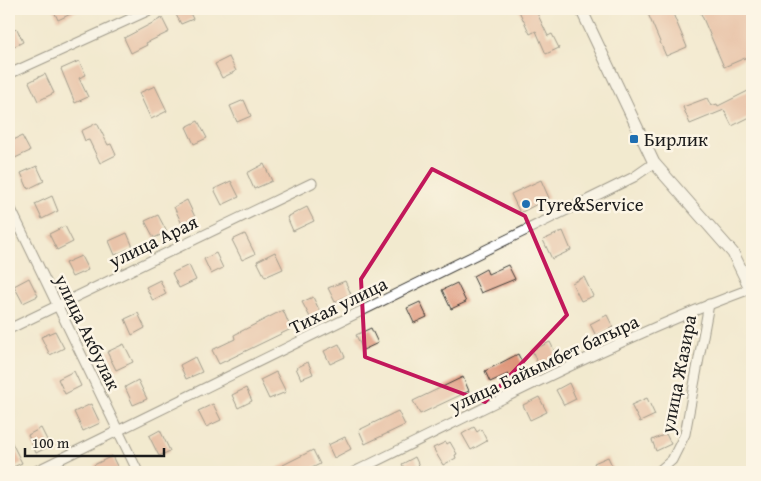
<svg xmlns="http://www.w3.org/2000/svg" width="761" height="481" font-family="'Gentium Book Plus',serif">
  <style>
    .building { fill: #de967a }
    .lines { fill: none; stroke-linecap: round; stroke-linejoin: round }
    .minor-casing { stroke: #3c3b37; stroke-width: 11 }
    .tertiary-casing { stroke: #3c3b37; stroke-width: 13 }
    .minor { stroke: #fff; stroke-width: 9 }
    .tertiary { stroke: #fff; stroke-width: 11 }
    .marked { fill: none; stroke: #c2185b; stroke-width: 4; stroke-linejoin: round }
    .poi-dot { fill: #1f6fb2; stroke: #fcf5e5; stroke-width: 2 }
    .labels { text-anchor: middle; dominant-baseline: central; stroke-width: 5; stroke-linejoin: round; paint-order: stroke }
    .poi-label { font-size: 19px; fill: #1c1c1c; stroke: #fcf5e5; text-anchor: start }
    .street-label { font-size: 19px; fill: #1c1c1c; stroke: #fcf5e5 }
  </style>
  <rect width="100%" height="100%" fill="#fcf5e5"/>
  <filter id="ink" filterUnits="userSpaceOnUse"><feTurbulence type="fractalNoise" baseFrequency=".02" numOctaves="2"/><feDisplacementMap in="SourceGraphic" scale="10" xChannelSelector="R" yChannelSelector="G"/><feConvolveMatrix kernelMatrix="1 2 1 2 8 2 1 2 1" color-interpolation-filters="sRGB"/></filter>
  <filter id="wash" filterUnits="userSpaceOnUse"><feTurbulence type="fractalNoise" baseFrequency=".0096" numOctaves="4" result="noise"/><feDisplacementMap in="SourceGraphic" scale="20" xChannelSelector="R" yChannelSelector="G"/><feGaussianBlur stdDeviation="1.12" result="paint"/><feColorMatrix in="noise" values="0 0 0 0 0 0 0 0 0 0 0 0 0 0 0 0 0 1.4 0 .05"/><feComposite in="paint" operator="in"/></filter>
  <g filter="url(#wash)">
    <rect width="100%" height="100%" fill="#f2eacf"/>
    <g id="blocks">
      <g class="building">
        <path d="M53,9H81L58,20Z"/>
        <path d="M180,9H188L193,19L181,24L174,11Z"/>
        <path d="M518,9H535L548,36L552,34L559,48L546,54L536,31L530,34Z"/>
        <path d="M646,9H671L687,47L666,56Z"/>
        <path d="M699,9H752V55L724,67Z"/>
        <path d="M162,18L169,32L146,43L147,45L131,53L124,38Z"/>
        <path d="M17,29L23,42L9,49V32Z"/>
        <path d="M229,57L236,71L222,78L215,64Z"/>
        <path d="M79,61L86,75L79,78L88,97L75,103L61,69Z"/>
        <path d="M45,74L54,93L38,101L29,82Z"/>
        <path d="M155,86L167,111L151,119L139,93Z"/>
        <path d="M752,89V116L732,126L724,110L690,124L683,107L707,98L711,106L717,104L718,106Z"/>
        <path d="M244,100L251,116L237,122L230,106Z"/>
        <path d="M198,121L207,138L194,144L186,127Z"/>
        <path d="M97,123L108,145L111,144L116,155L100,163L89,140L85,141L81,131Z"/>
        <path d="M22,136L30,151L15,158L9,142Z"/>
        <path d="M264,164L272,181L254,189L247,173Z"/>
        <path d="M37,166L44,181L28,189L21,173Z"/>
        <path d="M541,180L549,198L520,213L511,194Z"/>
        <path d="M231,181L239,197L222,205L214,189Z"/>
        <path d="M52,196L58,211L42,219L35,204Z"/>
        <path d="M187,200L195,217L182,224L174,207Z"/>
        <path d="M307,207L314,221L293,231L287,217Z"/>
        <path d="M158,215L167,232L154,238L145,221Z"/>
        <path d="M65,226L73,242L57,250L49,234Z"/>
        <path d="M563,231L571,250L552,259L543,240Z"/>
        <path d="M127,233L133,247L115,255L109,241Z"/>
        <path d="M245,234L255,254L242,260L232,240Z"/>
        <path d="M275,252L283,269L265,277L257,261Z"/>
        <path d="M216,253L223,268L211,274L204,259Z"/>
        <path d="M81,256L88,270L72,277L65,263Z"/>
        <path d="M189,265L196,280L179,288L172,273Z"/>
        <path d="M508,265L515,279L481,293L473,276L486,269L488,274Z"/>
        <path d="M584,277L593,296L581,301L572,283Z"/>
        <path d="M29,278L38,296L23,303L14,286Z"/>
        <path d="M160,280L166,294L153,301L146,287Z"/>
        <path d="M345,281L351,294L335,302L328,288Z"/>
        <path d="M457,283L466,302L451,309L442,290Z"/>
        <path d="M313,297L321,314L311,319L302,302Z"/>
        <path d="M420,302L427,317L414,323L407,308Z"/>
        <path d="M283,310L291,329L219,364L212,350L235,339L234,335Z"/>
        <path d="M138,313L145,328L132,335L125,319Z"/>
        <path d="M607,315L613,327L596,336L590,324Z"/>
        <path d="M371,328L378,343L363,350L356,335Z"/>
        <path d="M55,331L64,348L50,355L41,337Z"/>
        <path d="M550,342L557,356L538,365L532,350Z"/>
        <path d="M124,344L133,362L116,370L107,352Z"/>
        <path d="M339,344L345,357L330,364L324,351Z"/>
        <path d="M518,354L526,371L510,378L508,374L490,382L485,371Z"/>
        <path d="M195,357L202,372L186,379L180,365Z"/>
        <path d="M308,362L313,374L301,379L296,368Z"/>
        <path d="M74,371L81,386L65,394L58,379Z"/>
        <path d="M276,372L286,392L269,399L260,380Z"/>
        <path d="M463,377L469,391L420,414L413,401Z"/>
        <path d="M138,380L147,399L133,405L125,387Z"/>
        <path d="M569,383L576,399L564,405L556,390Z"/>
        <path d="M246,388L252,401L238,408L232,395Z"/>
        <path d="M539,397L547,412L530,420L523,405Z"/>
        <path d="M647,398L655,415L640,422L631,405Z"/>
        <path d="M91,404L100,423L83,431L74,412Z"/>
        <path d="M213,404L221,420L206,427L198,411Z"/>
        <path d="M398,411L405,425L365,444L359,430Z"/>
        <path d="M474,427L477,432L481,429L487,441L471,450L462,434Z"/>
        <path d="M41,428L50,446L36,453L28,435Z"/>
        <path d="M160,430L170,451L159,456L149,436Z"/>
        <path d="M666,434L671,444L656,451L652,440Z"/>
        <path d="M9,437L22,463L9,469Z"/>
        <path d="M345,437L351,449L334,458L328,445Z"/>
        <path d="M446,442L447,444L450,442L457,454L455,455L456,458L443,465L433,448Z"/>
        <path d="M313,450L320,464L306,471L305,470L299,472H269Z"/>
        <path d="M112,456L120,472H97L94,465Z"/>
        <path d="M415,457L422,472H406L402,464Z"/>
        <path d="M608,457L615,472H598L594,463Z"/>
      </g>
    </g>
  </g>
  <g filter="url(#ink)">
    <use href="#blocks" fill-opacity="0" stroke="#3c3b37" stroke-width="1"/>
    <g class="lines">
      <g class="minor-casing">
        <g id="minor">
          <path d="M9,74L152,9"/>
          <path d="M9,205L138,472"/>
          <path d="M9,329L312,183"/>
          <path d="M34,472L634,177L654,163"/>
          <path d="M354,472C484,409 615,339 750,289"/>
          <path d="M658,472L672,460L685,434L709,304"/>
        </g>
      </g>
      <g class="tertiary-casing">
        <path id="tertiary" d="M581,9L654,163L733,253L752,292"/>
      </g>
      <use href="#minor" class="minor"/>
      <use href="#tertiary" class="tertiary"/>
    </g>
  </g>
  <path d="M0 0H761V481H0ZM432,169L525,216L567,315L485,402L365,357L361,279Z" fill="#f2eacf" fill-opacity=".55" fill-rule="evenodd"/>
  <path class="marked" d="M432,169L525,216L567,315L485,402L365,357L361,279Z"/>
  <g class="poi-dot">
    <rect x="629" y="134" width="10" height="10" rx="2.5"/>
    <circle cx="526" cy="204" r="5"/>
  </g>
  <g class="labels">
    <g class="poi-label">
      <text x="644" y="139">Бирлик</text>
      <text x="536" y="204">Tyre&amp;Service</text>
    </g>
    <g class="street-label">
      <text transform="translate(153 241) rotate(-26)">улица Арая</text>
      <text transform="translate(338 305) rotate(-26)">Тихая улица</text>
      <text transform="translate(88 332) rotate(64)">улица Акбулак</text>
      <text transform="translate(544 363) rotate(-25)">улица Байымбет батыра</text>
      <text transform="translate(678 374) rotate(-79)">улица Жазира</text>
    </g>
  </g>
  <rect width="761" height="481" fill="none" stroke="#fcf5e5" stroke-width="30"/>
  <path d="M25 448v8h139v-8" fill="none" stroke="#1c1c1c" stroke-width="2.5"/>
  <text x="32" y="448" font-size="15" fill="#1c1c1c" stroke="#fcf5e5" stroke-width="4" paint-order="stroke">100 m</text>
</svg>
